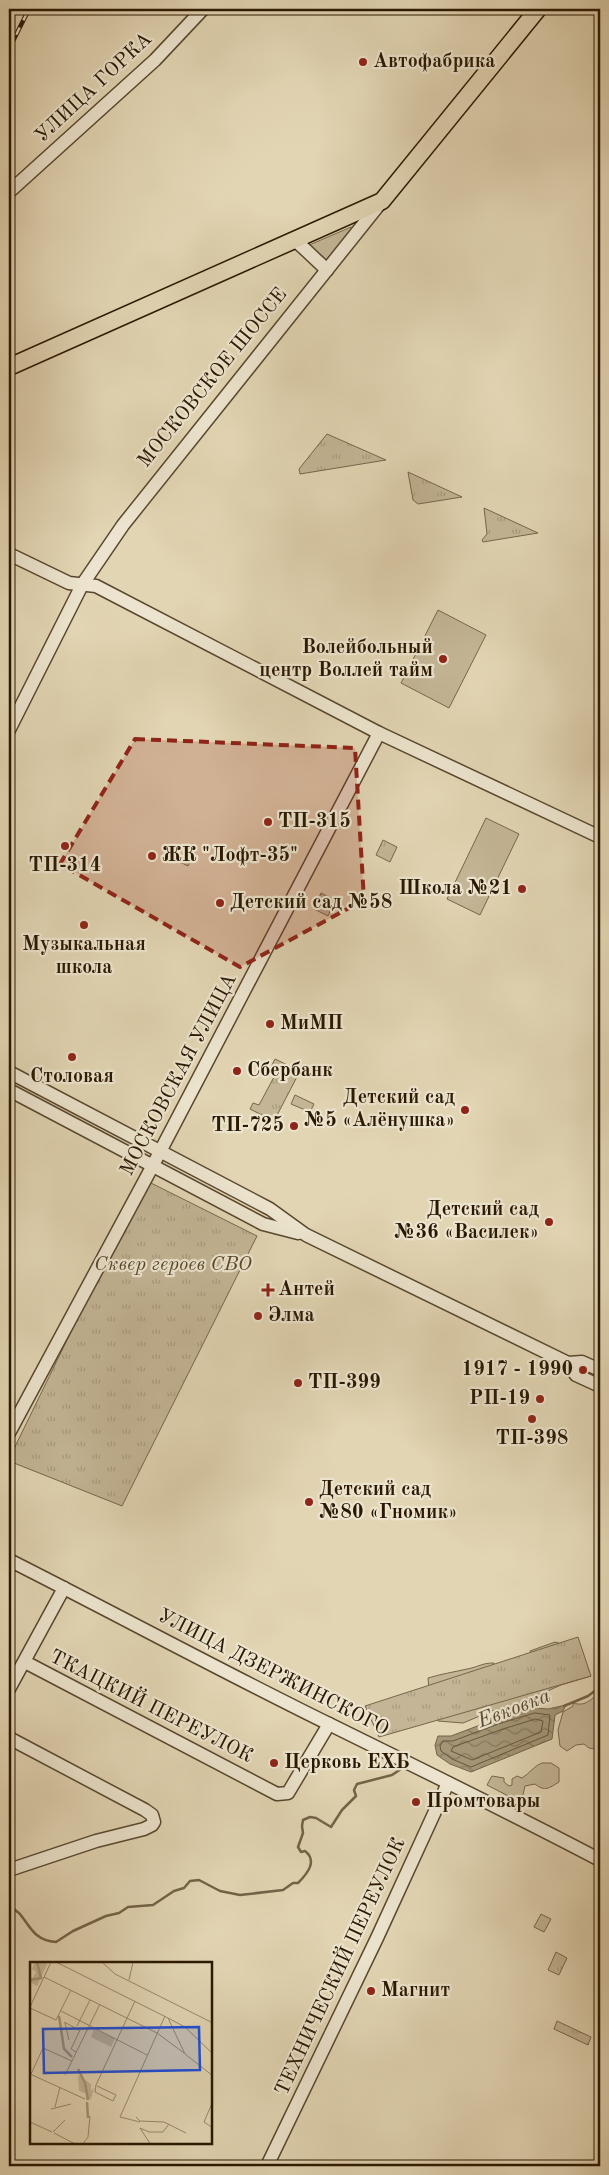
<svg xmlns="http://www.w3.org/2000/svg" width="609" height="2175" font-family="'Old Standard TT',serif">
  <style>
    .green { fill: #c3b595; stroke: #76664b }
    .park { fill: url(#park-tufts); stroke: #76664b }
    .water { fill: url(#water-waves); stroke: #736347 }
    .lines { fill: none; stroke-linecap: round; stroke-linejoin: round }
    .shore { stroke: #66563c; stroke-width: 1 }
    .stream { stroke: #736347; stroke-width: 2.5 }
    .minor-casing { stroke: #58472e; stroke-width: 15 }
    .major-casing { stroke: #2a1801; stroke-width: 19 }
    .minor { stroke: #ece4ce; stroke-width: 12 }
    .major { stroke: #e2d5b3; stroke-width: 16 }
    .rail-casing { stroke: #2a1801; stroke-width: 4.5 }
    .rail { stroke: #ece4ce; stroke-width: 2.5; stroke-dasharray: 8; stroke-linecap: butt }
    .marked { fill: #8f2418; fill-opacity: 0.2; stroke: #8f2418; stroke-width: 4; stroke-dasharray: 10 6; stroke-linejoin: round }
    .poi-dot { fill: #8f2418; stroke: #ece4ce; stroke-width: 2 }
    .labels { text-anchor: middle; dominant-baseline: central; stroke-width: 4.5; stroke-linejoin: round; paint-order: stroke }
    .poi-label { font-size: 20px; font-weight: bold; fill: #2a1801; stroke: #ece4ce; text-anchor: start }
    .street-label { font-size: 20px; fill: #2a1801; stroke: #ece4ce }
    .park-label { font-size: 20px; font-style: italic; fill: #58472d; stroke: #ece4ce }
    .water-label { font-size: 21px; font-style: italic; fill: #5a4a30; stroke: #ece4ce }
    .inset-river { fill: none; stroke: #a39576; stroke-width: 2.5 }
    .inset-road { fill: none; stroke: #98896c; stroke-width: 1 }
    .view { fill: #1d4ed8; fill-opacity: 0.15; stroke: #1d4ed8; stroke-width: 2.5 }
    .inset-edge { fill: none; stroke: #2a1801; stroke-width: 2.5 }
  </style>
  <defs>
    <pattern id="park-tufts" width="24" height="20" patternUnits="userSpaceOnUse" patternTransform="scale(1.25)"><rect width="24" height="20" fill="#c3b595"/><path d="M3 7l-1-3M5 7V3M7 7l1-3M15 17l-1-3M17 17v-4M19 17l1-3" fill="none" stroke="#a89b7f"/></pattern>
    <pattern id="water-waves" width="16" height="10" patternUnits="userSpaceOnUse" patternTransform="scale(1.25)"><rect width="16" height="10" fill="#a39576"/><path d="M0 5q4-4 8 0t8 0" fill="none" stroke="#85795e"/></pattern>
  </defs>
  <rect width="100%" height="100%" fill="#e2d5b3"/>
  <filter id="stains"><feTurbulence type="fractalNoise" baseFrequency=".004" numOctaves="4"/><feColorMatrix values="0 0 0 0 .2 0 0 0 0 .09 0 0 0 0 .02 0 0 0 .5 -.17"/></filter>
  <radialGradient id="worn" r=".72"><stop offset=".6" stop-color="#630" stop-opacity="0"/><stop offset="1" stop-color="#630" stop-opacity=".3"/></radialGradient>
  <g class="green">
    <path d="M351,227L354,229L325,264L307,246Z"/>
    <path d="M438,610L486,635L449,708L401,683Z"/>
    <path d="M486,818L519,834L480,915L447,899Z"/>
    <path d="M295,1095L314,1104L310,1112L291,1104Z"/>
    <path d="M555,1642L568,1646L579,1664L591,1676L561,1685L516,1705L492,1711L463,1723L438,1721L430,1701L428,1678C441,1674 454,1672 467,1669C479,1667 481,1663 494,1663L492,1675L533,1659L530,1651Z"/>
    <path d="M600,1691V1750L589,1748L584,1744L576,1745L567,1751L560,1746L558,1730L563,1712L573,1706V1703C586,1707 592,1699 600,1691Z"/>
    <path d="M542,1763H551L559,1768V1782C549,1788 545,1792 535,1784L525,1786L522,1799L518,1801L487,1785L492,1776L504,1778V1782L509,1786L512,1785V1779L517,1776L522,1778C530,1773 534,1766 542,1763Z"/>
  </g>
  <g class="park">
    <path d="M327,434L386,460L300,474L299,469Z"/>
    <path d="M408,472L462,497L418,504L413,500Z"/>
    <path d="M484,508L538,533L483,542L482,540L487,534Z"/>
    <path d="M383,840L397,847L390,862L376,855Z"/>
    <path d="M192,844L196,846L194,851L195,852L188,866L180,862L187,848L190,849Z"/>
    <path d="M321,893L335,900L328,916L314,909Z"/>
    <path d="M275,1059L300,1071L274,1121L250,1109L253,1103L259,1105L274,1077L268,1073Z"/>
    <path d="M145,1180L257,1236L122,1506L9,1461V1459Z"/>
    <path d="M578,1637L591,1676L379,1737L365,1706Z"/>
    <path d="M541,1914L551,1919L544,1932L534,1927Z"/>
    <path d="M556,1952L567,1958L559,1975L548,1970Z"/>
    <path d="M557,2021L591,2037L588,2045L554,2029Z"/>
  </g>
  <path class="water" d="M566,1705L563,1711L555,1715L552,1739L471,1772L450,1764L437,1755L435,1745L438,1736H451L496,1719L535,1708L548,1709Z"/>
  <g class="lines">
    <g class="shore">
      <path d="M535,1713L550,1715L548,1735L471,1767L452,1759L441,1751L440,1746L443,1741H453L498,1724Z"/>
      <path d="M536,1719L543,1721L541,1732L472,1760L451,1751L453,1747L500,1730Z"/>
    </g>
    <g class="stream">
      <path d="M564,1706L588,1696L600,1687"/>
      <path d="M9,1907C28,1912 26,1940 56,1942L73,1931L106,1916L119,1913L128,1907L153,1905L174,1891L184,1888L190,1881L199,1880L220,1891L240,1895L283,1890L293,1883H298C307,1874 318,1861 305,1851L301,1852L298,1847L303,1833L302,1826L303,1820L310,1817L316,1818L331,1827L342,1810L356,1796L354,1790L357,1784L392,1775L401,1769"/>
    </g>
    <g class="minor-casing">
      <g id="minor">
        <path d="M9,192L155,60L203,9"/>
        <path d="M295,240L327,270"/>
        <path d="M9,554L69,583L96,586L379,733L600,837"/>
        <path d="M9,730L82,585L123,525L382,201"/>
        <path d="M9,1072L270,1209L306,1235L568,1363L582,1362L600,1370"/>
        <path d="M9,1090L263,1224L298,1233"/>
        <path d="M568,1363L576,1375L600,1386"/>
        <path d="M9,1433L152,1167L379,733"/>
        <path d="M9,1560C116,1614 221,1671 329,1724C420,1769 511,1813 600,1860"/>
        <path d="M25,1662L277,1794L288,1793L329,1724"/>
        <path d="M9,1689L64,1588"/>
        <path d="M9,1738L145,1810L152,1815L154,1822L152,1825L144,1829L96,1841L9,1870"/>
        <path d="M267,2166L377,1938L448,1783"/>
      </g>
    </g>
    <g class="major-casing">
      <path id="major" d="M9,367L382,201L538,9"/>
    </g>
    <use href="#minor" class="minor"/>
    <use href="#major" class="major"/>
    <g class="rail-casing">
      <path id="rail" d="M9,49L29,9"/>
    </g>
    <use href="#rail" class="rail"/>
  </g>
  <path class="marked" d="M135,739L355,748L364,900L240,967L60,864Z"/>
  <g class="poi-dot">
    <circle cx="363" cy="62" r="5"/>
    <circle cx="443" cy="659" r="5"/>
    <circle cx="268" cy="822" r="5"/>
    <circle cx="65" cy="846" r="5"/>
    <circle cx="152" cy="856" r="5"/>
    <circle cx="522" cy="889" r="5"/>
    <circle cx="220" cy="903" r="5"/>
    <circle cx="84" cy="925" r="5"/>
    <circle cx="270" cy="1024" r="5"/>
    <circle cx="72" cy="1057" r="5"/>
    <circle cx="237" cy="1071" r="5"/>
    <circle cx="465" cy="1110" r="5"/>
    <circle cx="294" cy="1126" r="5"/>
    <circle cx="549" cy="1222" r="5"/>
    <path d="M265.5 1282.5h5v5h5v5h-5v5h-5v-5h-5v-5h5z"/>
    <circle cx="258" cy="1316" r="5"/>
    <circle cx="583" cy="1370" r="5"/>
    <circle cx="298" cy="1383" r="5"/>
    <circle cx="540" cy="1399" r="5"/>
    <circle cx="532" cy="1419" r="5"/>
    <circle cx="309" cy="1502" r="5"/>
    <circle cx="274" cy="1763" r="5"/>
    <circle cx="416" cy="1802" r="5"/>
    <circle cx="371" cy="1991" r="5"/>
  </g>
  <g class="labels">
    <g class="poi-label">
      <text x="373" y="62">Автофабрика</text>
      <text x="433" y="648" text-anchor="end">Волейбольный<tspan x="433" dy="23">центр Воллей тайм</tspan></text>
      <text x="278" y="822">ТП-315</text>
      <text x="162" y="856">ЖК "Лофт-35"</text>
      <text x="65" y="866" text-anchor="middle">ТП-314</text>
      <text x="512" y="889" text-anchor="end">Школа №21</text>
      <text x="230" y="903">Детский сад №58</text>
      <text x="84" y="945" text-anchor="middle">Музыкальная<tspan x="84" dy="23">школа</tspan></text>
      <text x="280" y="1024">МиМП</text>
      <text x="247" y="1071">Сбербанк</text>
      <text x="72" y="1077" text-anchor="middle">Столовая</text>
      <text x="455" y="1098" text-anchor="end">Детский сад<tspan x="455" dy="23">№5 «Алёнушка»</tspan></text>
      <text x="284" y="1126" text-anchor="end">ТП-725</text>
      <text x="539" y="1210" text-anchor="end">Детский сад<tspan x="539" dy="23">№36 «Василек»</tspan></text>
      <text x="278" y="1290">Антей</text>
      <text x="268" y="1316">Элма</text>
      <text x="573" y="1370" text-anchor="end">1917 - 1990</text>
      <text x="308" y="1383">ТП-399</text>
      <text x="530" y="1399" text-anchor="end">РП-19</text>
      <text x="532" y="1439" text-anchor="middle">ТП-398</text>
      <text x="319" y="1490">Детский сад<tspan x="319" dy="23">№80 «Гномик»</tspan></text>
      <text x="284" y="1763">Церковь ЕХБ</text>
      <text x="426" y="1802">Промтовары</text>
      <text x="381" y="1991">Магнит</text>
    </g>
    <g class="street-label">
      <text transform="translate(94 88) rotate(-43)">УЛИЦА ГОРКА</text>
      <text transform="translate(213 378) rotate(-51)">МОСКОВСКОЕ ШОССЕ</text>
      <text transform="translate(179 1075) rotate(-62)">МОСКОВСКАЯ УЛИЦА</text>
      <text transform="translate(273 1673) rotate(27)">УЛИЦА ДЗЕРЖИНСКОГО</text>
      <text transform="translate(151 1707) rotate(27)">ТКАЦКИЙ ПЕРЕУЛОК</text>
      <text transform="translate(341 1967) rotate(-65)">ТЕХНИЧЕСКИЙ ПЕРЕУЛОК</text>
    </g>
    <g class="park-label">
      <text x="173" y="1265">Сквер героев СВО</text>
    </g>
    <g class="water-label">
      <text transform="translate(514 1709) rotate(-21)">Евковка</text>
    </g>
  </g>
  <g transform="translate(30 1962)">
    <rect width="182" height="182" fill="#e2d5b3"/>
    <path d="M4,0H18L7,24L0,20L6,10L2,7Z" fill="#c3b595"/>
    <path d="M48,113L61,122V129L64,126L61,137L56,138L57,132L49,129Z" fill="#c3b595"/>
    <path d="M64,67L85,76L81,85L61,75Z" fill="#c3b595"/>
    <path class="inset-river" d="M0,18L11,16L7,0M29,54L34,87L42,95M48,107L55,121L58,138M57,140L58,156"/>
    <path class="inset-road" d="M26,0L138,56L155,92L183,114M72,0L85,12L183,61M14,15L127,71L154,91M99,18L103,0M0,45L21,0M0,46L26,58L41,28M31,49L117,93M138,56L155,65L183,92M34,60L49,68M35,61L39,78M47,64L60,38M46,90L41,87L50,68M0,112L55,137M1,112L13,86L42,99M35,113L70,42M67,124L86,133L83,139L65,130L66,123L105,39M183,139L174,160L183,166M25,145L30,125M21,147L41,142M106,155L110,159L134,160L156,171M0,160L22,170M110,160L90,155L135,54M110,166L119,170H133L139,162M110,166L121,183M23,170L35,158M24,171L47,183M52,183L58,175L60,154"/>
    <path class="view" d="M169,65L170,108L14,111L13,67Z"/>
    <rect width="182" height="182" class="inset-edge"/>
  </g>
  <rect width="609" height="2175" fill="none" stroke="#e2d5b3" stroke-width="30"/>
  <rect x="10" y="10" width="589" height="2155" fill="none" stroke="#2a1801" stroke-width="2.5"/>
  <rect x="15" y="15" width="579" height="2145" fill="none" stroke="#2a1801"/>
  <rect width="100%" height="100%" filter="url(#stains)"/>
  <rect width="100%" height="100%" fill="url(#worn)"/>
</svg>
